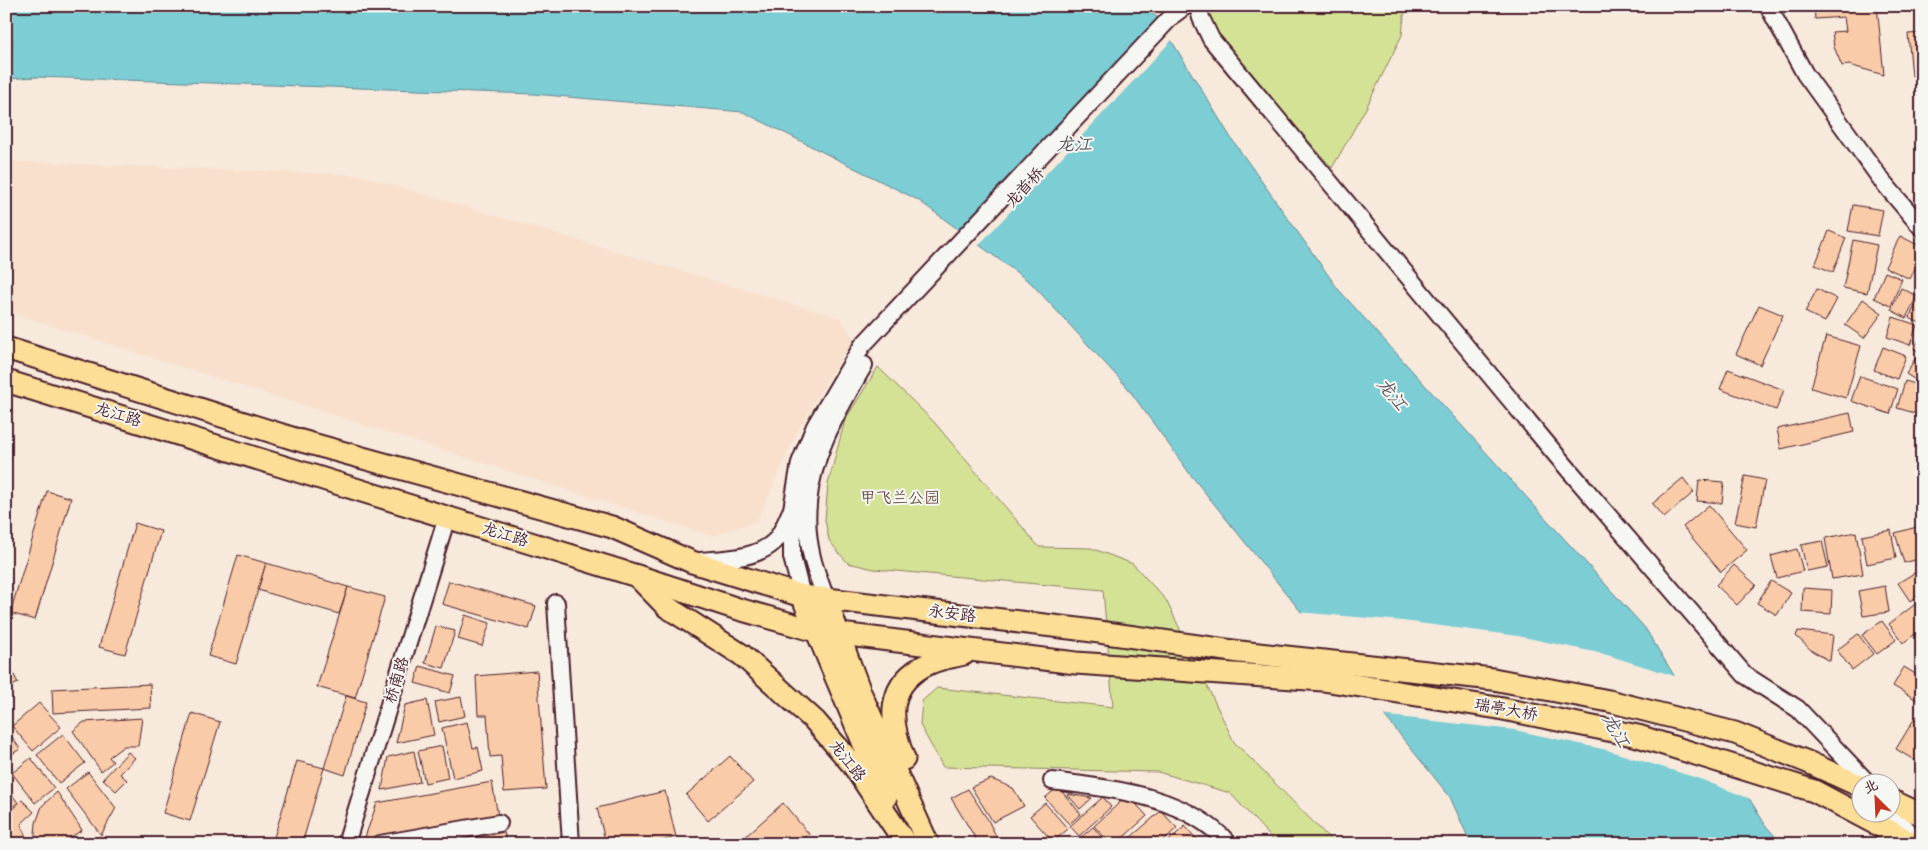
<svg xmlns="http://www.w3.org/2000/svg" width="1928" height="850" font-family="Kalam,'LXGW WenKai TC',sans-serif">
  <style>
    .built { fill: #f8e0cc }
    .green { fill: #d4e296; stroke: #8f8060 }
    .water { fill: #7ccdd4; stroke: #688790 }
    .pier { fill: #f7e9dc }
    .building { fill: #f9cba8; stroke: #4a1f2b }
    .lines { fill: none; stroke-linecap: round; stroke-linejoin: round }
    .minor-casing { stroke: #4a1f2b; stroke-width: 20 }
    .major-casing { stroke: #4a1f2b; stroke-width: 25 }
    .minor { stroke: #f6f6f2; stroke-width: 16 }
    .major { stroke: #fdde96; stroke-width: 21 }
    .labels { text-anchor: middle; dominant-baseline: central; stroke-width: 4; stroke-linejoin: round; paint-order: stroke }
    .street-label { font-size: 16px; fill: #4a1f2b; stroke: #f6f6f2 }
    .park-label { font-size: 16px; fill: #6c5046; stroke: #f6f6f2 }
    .water-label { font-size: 18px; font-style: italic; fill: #59535e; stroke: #f6f6f2 }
  </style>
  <rect width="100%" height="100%" fill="#f7e9dc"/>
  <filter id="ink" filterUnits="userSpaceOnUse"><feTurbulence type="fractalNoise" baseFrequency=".02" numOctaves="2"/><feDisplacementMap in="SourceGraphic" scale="10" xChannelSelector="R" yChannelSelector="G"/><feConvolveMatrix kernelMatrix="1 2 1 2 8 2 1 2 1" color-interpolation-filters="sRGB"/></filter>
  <g filter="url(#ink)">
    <path class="built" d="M6,161L359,175L840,318L855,341L842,355L795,436L757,521L712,536L6,311Z"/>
    <g class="green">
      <path d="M1204,6H1405L1402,35L1366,108L1332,168L1221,39Z"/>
      <path d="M878,367L934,422L1039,547L1091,548L1133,564L1166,600L1234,742L1335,844H1277L1230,793L1158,772L943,767L920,725L922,701L937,688L1113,707L1103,590L874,569L848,563L838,552L829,540L825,520L828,484L845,420Z"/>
    </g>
    <path class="water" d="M6,6H1142L1157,17L1231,138L1338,289L1645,628L1766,826L1782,844H1471L1450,797L1190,474L1127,387L1031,283L918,200L743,112L533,94L36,77L6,79Z"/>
    <g class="pier">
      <path d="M1162,20L1173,39L977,247L960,235Z"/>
      <path d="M1297,612L1403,621L1518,636L1604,654L1678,677L1753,800L1700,779L1607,750L1514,730L1380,715Z"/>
    </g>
    <g class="building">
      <path d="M1814,6H1877L1884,75L1849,65L1842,66L1834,47L1832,32L1846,31L1844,17L1815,19Z"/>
      <path d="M1922,33V76H1912L1908,34Z"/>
      <path d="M6,39H12L11,58L6,57Z"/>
      <path d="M1853,205L1883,210L1878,236L1848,231Z"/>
      <path d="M1829,231L1846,238L1833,272L1815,265Z"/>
      <path d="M1900,236L1922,247V254L1910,279L1885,267Z"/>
      <path d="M1853,240L1877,245L1867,293L1843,288Z"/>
      <path d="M1885,272L1902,279L1891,306L1874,298Z"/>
      <path d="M1901,288L1917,296L1906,318L1891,310Z"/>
      <path d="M1817,289L1837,299L1825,322L1805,312Z"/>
      <path d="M1922,291V324L1909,318Z"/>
      <path d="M1863,299L1882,313L1864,338L1845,325Z"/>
      <path d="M1759,305L1783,315L1760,365L1736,354Z"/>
      <path d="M1893,317L1917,325L1910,345L1887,337Z"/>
      <path d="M1922,335V353L1914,349Z"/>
      <path d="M1826,336L1861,346L1846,398L1811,388Z"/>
      <path d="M1883,347L1906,356L1897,379L1874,370Z"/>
      <path d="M1916,357L1922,360V384L1906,374Z"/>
      <path d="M1728,369L1784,390L1776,410L1720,389Z"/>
      <path d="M1860,376L1898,389L1890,414L1851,401Z"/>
      <path d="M1905,381L1922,386V415L1897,408Z"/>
      <path d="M1850,413L1854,432L1781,449L1777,429Z"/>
      <path d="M1745,476L1765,480L1756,527L1735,523Z"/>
      <path d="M1683,478L1694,492L1664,518L1652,504Z"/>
      <path d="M1699,480L1724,482L1722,503L1697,501Z"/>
      <path d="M47,491L71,498L35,620L10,613Z"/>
      <path d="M1709,505L1747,550L1721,572L1683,527Z"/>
      <path d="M135,523L161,531L125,654L99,647Z"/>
      <path d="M1917,527L1922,543V558L1904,563L1895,533Z"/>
      <path d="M1891,530L1896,558L1867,564L1862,536Z"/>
      <path d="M1856,532L1863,574L1832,579L1825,538Z"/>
      <path d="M1822,541L1828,567L1807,571L1801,545Z"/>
      <path d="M1797,549L1803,571L1777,578L1771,556Z"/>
      <path d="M238,555L266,563L236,664L208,656Z"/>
      <path d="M266,563L348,587L339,614L258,590Z"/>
      <path d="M1734,565L1756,585L1737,605L1716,585Z"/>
      <path d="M1919,570L1922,574V593L1910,601L1898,583Z"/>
      <path d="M449,581L536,606L529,629L442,604Z"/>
      <path d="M1771,581L1791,593L1777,615L1757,603Z"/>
      <path d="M1885,586L1889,612L1863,616L1858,591Z"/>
      <path d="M348,587L385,597L355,698L317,687Z"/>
      <path d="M1803,588L1832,590L1831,614L1802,612Z"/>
      <path d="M1922,599V629L1903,643L1889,624Z"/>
      <path d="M465,615L490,623L482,646L458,639Z"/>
      <path d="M1882,621L1896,640L1877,654L1862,635Z"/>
      <path d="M436,626L455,631L444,668L425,663Z"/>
      <path d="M1798,631L1833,635L1830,661L1812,651L1796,636Z"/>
      <path d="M1858,634L1873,654L1852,670L1837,650Z"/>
      <path d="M420,666L455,676L450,693L415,683Z"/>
      <path d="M1904,667L1922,678V703L1893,686Z"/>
      <path d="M11,669L18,683L6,689V672Z"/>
      <path d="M537,671L546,789L504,792L501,756L490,757L487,715H478L476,676Z"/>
      <path d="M150,684L151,708L53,713L52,689Z"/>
      <path d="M346,696L366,702L345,775L324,768Z"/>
      <path d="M461,697L465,716L439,722L435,702Z"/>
      <path d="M427,700L434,735L396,743L405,705Z"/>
      <path d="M39,703L61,727L33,751L12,726Z"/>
      <path d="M192,713L220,722L190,821L163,813Z"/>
      <path d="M1916,716L1922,719V765L1896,749Z"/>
      <path d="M142,718L138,746H124L109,757L113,762L101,771L73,731L84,722Z"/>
      <path d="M467,722L473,748L478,747L483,771L453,778L442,728Z"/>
      <path d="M6,728L20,749L6,758Z"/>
      <path d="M63,734L85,763L59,783L37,755Z"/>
      <path d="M442,746L448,778L425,783L418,751Z"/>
      <path d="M414,751L420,782L382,790L388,757Z"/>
      <path d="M128,752L135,758L120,774L127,780L116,791L103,779Z"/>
      <path d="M730,756L753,782L708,821L686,795Z"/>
      <path d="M31,758L54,788L35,803L12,773Z"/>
      <path d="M297,761L324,768L302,844H272Z"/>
      <path d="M88,772L116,808L101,835L66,789Z"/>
      <path d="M991,779L1013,788L1024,806L993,822L971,787Z"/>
      <path d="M492,782L498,816L364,840L377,803Z"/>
      <path d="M6,786L18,803L6,811Z"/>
      <path d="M1058,787L1081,814L1069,824L1045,798Z"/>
      <path d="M968,789L988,820L1000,844H979L951,798Z"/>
      <path d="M665,791L676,837L650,844H606L597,808Z"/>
      <path d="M57,792L82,830L60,844H34L36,823L42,806Z"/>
      <path d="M1067,794L1092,798L1080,809Z"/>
      <path d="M1128,795L1147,816L1116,844H1111L1094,826Z"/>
      <path d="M1103,797L1111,807L1079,836L1070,826Z"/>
      <path d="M22,800L34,812L21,824L28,843L16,844L6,830V815Z"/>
      <path d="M783,803L809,834L798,844H737Z"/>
      <path d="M1045,803L1068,829L1053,842L1030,816Z"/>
      <path d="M1161,811L1177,828L1159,844H1123Z"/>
      <path d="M1185,826L1201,844H1165Z"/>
      <path d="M1093,827L1108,844H1085L1080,838Z"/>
      <path d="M504,832L507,844H438Z"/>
    </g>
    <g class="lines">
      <g class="minor-casing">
        <g id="minor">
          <path d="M1198,6L1201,18L1211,39L1557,456L1745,675L1798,709L1867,782"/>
          <path d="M1768,6L1805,74L1883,182L1922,228"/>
          <path d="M700,561C724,559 757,559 775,541C782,533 786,522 790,513"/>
          <path d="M802,596L792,557V509L800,463L815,426L862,346L1173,15L1185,6"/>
          <path d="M826,600C822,586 815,571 812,557C794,485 830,424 864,365"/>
          <path d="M556,603L571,844"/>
          <path d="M1052,781C1113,789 1185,795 1229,844"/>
          <path d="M1890,810L1920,844"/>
          <path d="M346,844L447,517"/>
          <path d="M380,844L499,823"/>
        </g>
      </g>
      <g class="major-casing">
        <g id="major">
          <path d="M6,348L298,440L612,527L692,562L802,596L1078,629L1240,652L1493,679L1609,701L1735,733L1810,763L1860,786"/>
          <path d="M6,381L637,576L667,607L742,655L815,721L853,765L906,844"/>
          <path d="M637,576L735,608L816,631L1076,663L1323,680L1498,708L1638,736L1814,791L1914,844"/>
          <path d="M802,596L886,797"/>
          <path d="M826,600L860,692L928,844"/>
          <path d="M904,759C889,720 885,683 930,663C940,658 953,657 964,654"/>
          <path d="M1890,800L1922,815"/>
        </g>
      </g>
      <use href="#minor" class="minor"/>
      <use href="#major" class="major"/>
    </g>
  </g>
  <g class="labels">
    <g class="street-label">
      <text transform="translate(1025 188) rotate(-47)">龙首桥</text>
      <text transform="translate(118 415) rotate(17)">龙江路</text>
      <text transform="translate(505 535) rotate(17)">龙江路</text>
      <text transform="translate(952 614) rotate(7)">永安路</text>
      <text transform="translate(397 680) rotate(-73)">桥南路</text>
      <text transform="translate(1506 710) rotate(10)">瑞亭大桥</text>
      <text transform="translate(847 761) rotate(52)">龙江路</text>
    </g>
    <g class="park-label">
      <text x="900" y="498">甲飞兰公园</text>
    </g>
    <g class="water-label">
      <text x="1074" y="145">龙江</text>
      <text transform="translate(1391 395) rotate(51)">龙江</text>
      <text transform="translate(1615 731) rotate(60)">龙江</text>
    </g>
  </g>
  <rect width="1928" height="850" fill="none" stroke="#f6f6f2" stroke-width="25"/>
  <rect x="12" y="12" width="1903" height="825" fill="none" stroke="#4a1f2b" stroke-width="2" filter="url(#ink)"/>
  <g transform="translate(1876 798) rotate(336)"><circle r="24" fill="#f6f6f2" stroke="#b1a0a2"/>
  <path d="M0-4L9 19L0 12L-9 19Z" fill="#c8321e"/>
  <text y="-8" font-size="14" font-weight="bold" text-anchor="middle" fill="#4a1f2b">北</text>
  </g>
</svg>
